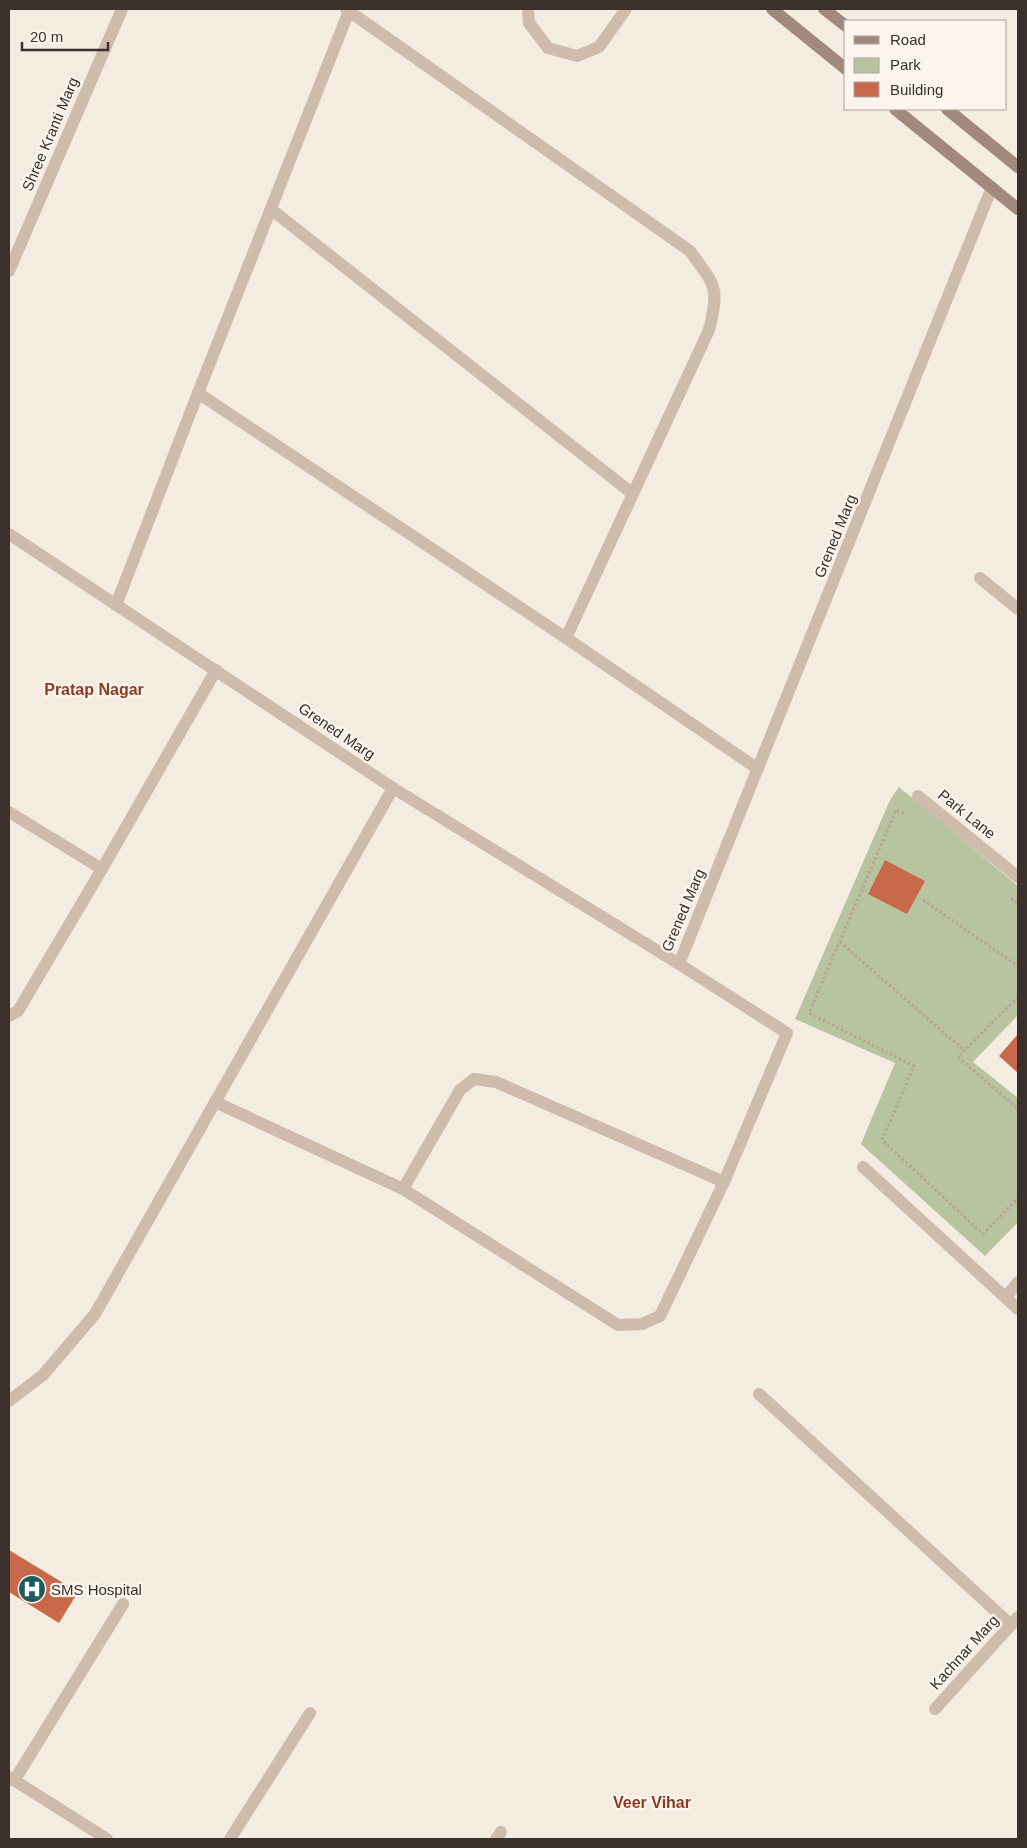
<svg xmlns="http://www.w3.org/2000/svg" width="1027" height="1848" font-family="Arial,sans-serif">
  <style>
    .green { fill: #b8c4a0 }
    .building { fill: #c8694b }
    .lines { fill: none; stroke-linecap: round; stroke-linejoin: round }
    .path { stroke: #b9a596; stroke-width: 3; stroke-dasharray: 2.5 2.5; stroke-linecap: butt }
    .lane { stroke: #cdbbac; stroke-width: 12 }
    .street { stroke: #cdbbac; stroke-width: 12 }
    .secondary { stroke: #a18a7d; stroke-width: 12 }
    .labels { text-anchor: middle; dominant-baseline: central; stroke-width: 4.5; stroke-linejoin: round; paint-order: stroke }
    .street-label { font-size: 15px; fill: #3b302b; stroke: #fbf5ee }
    .poi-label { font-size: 15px; fill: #3b302b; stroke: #fbf5ee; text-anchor: start }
    .neighbourhood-label { font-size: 16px; font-weight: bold; fill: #8c3b22; stroke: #fbf5ee }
  </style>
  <rect width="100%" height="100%" fill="#f4ebe1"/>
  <path class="green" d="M899,787L1018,886V1015L973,1062L1018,1098V1222L985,1256L861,1144L895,1063L795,1019L890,800Z"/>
  <g class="building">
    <path d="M885,860L925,881L907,914L868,894Z"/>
    <path d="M1018,1034V1073L999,1056Z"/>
    <path d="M9,1550L78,1592L59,1623L9,1592Z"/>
  </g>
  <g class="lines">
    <g class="path">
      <path d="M904,813L896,810L809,1013L914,1066L882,1140L983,1234L1018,1198"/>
      <path d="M1011,898L1018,904"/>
      <path d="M923,900L1018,966"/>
      <path d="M840,942L965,1051"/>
      <path d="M1018,997L958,1057L1018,1109"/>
    </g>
    <path class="lane" d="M528,9L529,23L548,48L577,56L599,47L626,9"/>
    <g class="street">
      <path d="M346,9L690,251C715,286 720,286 709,330L566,638"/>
      <path d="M349,11L198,393L566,638L758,769"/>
      <path d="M272,210L633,494"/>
      <path d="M9,271L122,9"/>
      <path d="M9,534L393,788L679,964L992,187"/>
      <path d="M980,578L1018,609"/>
      <path d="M116,605L198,393"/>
      <path d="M918,796L1018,877"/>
      <path d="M9,812L102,869"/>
      <path d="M9,1016L18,1011L102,869L216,670"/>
      <path d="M215,1102L403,1189L618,1325L642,1324L660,1316L724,1182L787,1033L679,964"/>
      <path d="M863,1167L1018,1309"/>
      <path d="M403,1189L460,1090L474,1079L496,1082L724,1182"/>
      <path d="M1006,1297L1018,1282"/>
      <path d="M759,1394L1011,1625"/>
      <path d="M9,1401L43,1375L95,1314L393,788"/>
      <path d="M935,1709L1018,1617"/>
      <path d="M9,1777L107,1839"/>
      <path d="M14,1781L123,1604"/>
      <path d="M230,1839L310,1713"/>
      <path d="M496,1839L501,1832"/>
    </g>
    <g class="secondary">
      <path d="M772,9L846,69"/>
      <path d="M824,9L846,26"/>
      <path d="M895,109L1018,209"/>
      <path d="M947,109L1018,167"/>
    </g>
  </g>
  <defs>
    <g id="hospital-disc" transform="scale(1.4375)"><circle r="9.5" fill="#1f5a5e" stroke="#fbf5ee"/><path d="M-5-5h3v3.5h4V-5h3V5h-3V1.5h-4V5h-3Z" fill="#fff"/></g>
  </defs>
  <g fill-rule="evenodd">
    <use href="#hospital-disc" x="32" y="1589"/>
  </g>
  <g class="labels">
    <g class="street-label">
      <text transform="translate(50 134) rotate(-67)">Shree Kranti Marg</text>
      <text transform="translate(835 536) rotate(-68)">Grened Marg</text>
      <text transform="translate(337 731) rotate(34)">Grened Marg</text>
      <text transform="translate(967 814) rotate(39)">Park Lane</text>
      <text transform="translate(683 910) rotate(-67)">Grened Marg</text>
      <text transform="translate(964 1652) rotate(-48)">Kachnar Marg</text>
    </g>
    <g class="poi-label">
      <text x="51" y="1589">SMS Hospital</text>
    </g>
    <g class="neighbourhood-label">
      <text x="94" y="689">Pratap Nagar</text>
      <text x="652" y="1802">Veer Vihar</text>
    </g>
  </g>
  <rect width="1027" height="1848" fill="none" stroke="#3b302b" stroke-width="20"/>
  <rect x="844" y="20" width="162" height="90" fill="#fbf5ee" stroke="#aea6a0"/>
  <rect x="854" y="36" width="25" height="8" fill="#a18a7d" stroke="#aea6a0"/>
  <text x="890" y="45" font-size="15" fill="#3b302b">Road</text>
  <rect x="854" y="58" width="25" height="15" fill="#b8c4a0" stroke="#aea6a0"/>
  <text x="890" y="70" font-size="15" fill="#3b302b">Park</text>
  <rect x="854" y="82" width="25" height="15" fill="#c8694b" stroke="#aea6a0"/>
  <text x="890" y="95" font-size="15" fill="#3b302b">Building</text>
  <path d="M22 42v8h86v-8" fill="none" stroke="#3b302b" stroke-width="2.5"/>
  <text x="30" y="42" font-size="15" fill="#3b302b" stroke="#fbf5ee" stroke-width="4" paint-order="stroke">20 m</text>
</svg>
